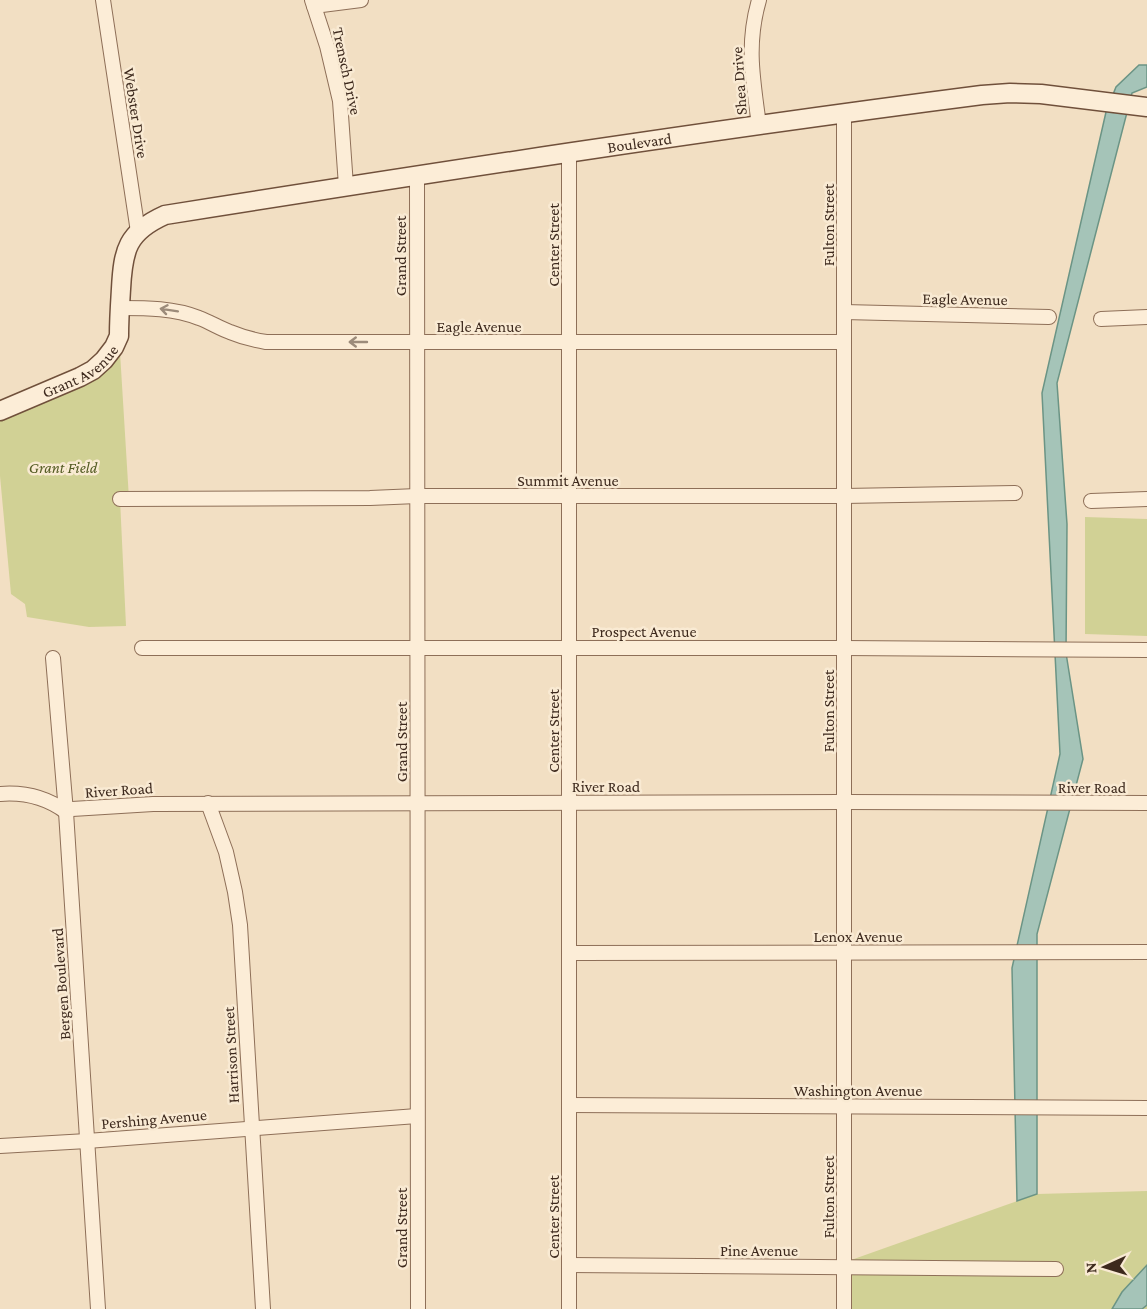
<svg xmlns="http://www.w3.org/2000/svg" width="1147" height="1309" font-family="'Crimson Pro',serif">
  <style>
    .green { fill: #d1d195 }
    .water { fill: #a5c4b8; stroke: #6b9485; stroke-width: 1.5 }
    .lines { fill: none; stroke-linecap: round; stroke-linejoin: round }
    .street-casing { stroke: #8e6f58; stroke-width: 16 }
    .secondary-casing { stroke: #70503b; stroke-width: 21 }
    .street { stroke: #fcedd7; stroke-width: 14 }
    .secondary { stroke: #fcedd7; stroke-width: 18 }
    .oneway { stroke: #9c8b7a }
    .labels { text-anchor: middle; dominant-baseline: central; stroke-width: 5; stroke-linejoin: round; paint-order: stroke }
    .street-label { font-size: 16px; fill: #3d291d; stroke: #f9ead3 }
    .park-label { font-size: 16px; font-style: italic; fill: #535b22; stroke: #f9ead3 }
  </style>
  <rect width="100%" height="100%" fill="#f2dfc3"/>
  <g class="green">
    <path d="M119,336L129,499H120L126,626L89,627L27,617L25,604L11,594L0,476V411L80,377Z"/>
    <path d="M1085,517L1147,519V636L1085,634Z"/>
    <path d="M1147,1191V1309H838L837,1265L1037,1194Z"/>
  </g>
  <g class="water">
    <path d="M1139,65H1147V87L1132,93L1057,383L1067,524L1066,653L1083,759L1037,934V1194L1017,1201L1012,968L1060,754L1042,393L1106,112L1116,87Z"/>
    <path d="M1147,1265V1305L1142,1309H1112L1122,1292Z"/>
  </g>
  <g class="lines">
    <g class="street-casing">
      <g id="street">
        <path d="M103,0L138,232"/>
        <path d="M312,0L327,46L340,101L346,186"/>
        <path d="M314,6L361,0"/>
        <path d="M844,113V1309"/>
        <path d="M759,125C753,80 746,45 759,0"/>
        <path d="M569,153V1309"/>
        <path d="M417,176L418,1309"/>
        <path d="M120,308C147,308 174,308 199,318C210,322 219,328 230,332C242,337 254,340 266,342H844"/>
        <path d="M844,312L1049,317"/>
        <path d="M1101,319L1147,317"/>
        <path d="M120,499L370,498L417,496H844L1015,493"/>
        <path d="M1091,501L1147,499"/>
        <path d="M142,648H844L1147,650"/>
        <path d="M53,658L66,812L98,1309"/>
        <path d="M0,794C25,792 46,797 66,812L72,809L153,804L844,802L1147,803"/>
        <path d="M208,803L226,852L235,892L240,925L263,1309"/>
        <path d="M569,953L1147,952"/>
        <path d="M569,1105L1147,1108"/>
        <path d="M0,1146L87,1141L417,1116"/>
        <path d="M569,1265L1056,1269"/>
      </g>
    </g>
    <g class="secondary-casing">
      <g id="secondary">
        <path id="s1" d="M0,411L80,377L93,370L104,360L114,347L119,336C119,320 120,305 121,289C123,250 127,232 165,215C437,172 709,130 982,95L1010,93L1041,94L1147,107"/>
      </g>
    </g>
    <use href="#street" class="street"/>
    <use href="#secondary" class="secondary"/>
  </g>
  <defs><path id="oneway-shaft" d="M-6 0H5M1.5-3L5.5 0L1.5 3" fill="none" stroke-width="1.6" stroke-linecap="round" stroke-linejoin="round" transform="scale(1.5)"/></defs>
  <g class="oneway">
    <use href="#oneway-shaft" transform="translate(169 310) rotate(-171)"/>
    <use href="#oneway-shaft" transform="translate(358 342) rotate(-180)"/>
  </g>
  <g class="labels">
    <g class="street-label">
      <text transform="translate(347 71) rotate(78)">Trensch Drive</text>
      <text transform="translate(739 81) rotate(-94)">Shea Drive</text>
      <text transform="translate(136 113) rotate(81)">Webster Drive</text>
      <text stroke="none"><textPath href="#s1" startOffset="765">Boulevard</textPath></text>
      <text transform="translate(828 225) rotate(-90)">Fulton Street</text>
      <text transform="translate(553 245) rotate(-90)">Center Street</text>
      <text transform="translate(400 256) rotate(-90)">Grand Street</text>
      <text transform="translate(965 299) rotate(1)">Eagle Avenue</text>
      <text x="479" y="326">Eagle Avenue</text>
      <text stroke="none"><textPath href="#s1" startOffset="90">Grant Avenue</textPath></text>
      <text x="568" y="480">Summit Avenue</text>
      <text x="644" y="631">Prospect Avenue</text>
      <text transform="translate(828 711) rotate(-90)">Fulton Street</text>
      <text transform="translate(553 731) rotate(-90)">Center Street</text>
      <text transform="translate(401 742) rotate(-90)">Grand Street</text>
      <text x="606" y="786">River Road</text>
      <text x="1092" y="787">River Road</text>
      <text transform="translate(119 790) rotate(-4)">River Road</text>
      <text x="858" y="936">Lenox Avenue</text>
      <text transform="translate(61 984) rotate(-94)">Bergen Boulevard</text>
      <text transform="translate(231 1055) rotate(-93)">Harrison Street</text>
      <text x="858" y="1090">Washington Avenue</text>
      <text transform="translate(154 1119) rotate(-5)">Pershing Avenue</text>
      <text transform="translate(828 1197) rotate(-90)">Fulton Street</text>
      <text transform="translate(553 1217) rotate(-90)">Center Street</text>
      <text transform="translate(401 1228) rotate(-90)">Grand Street</text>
      <text x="759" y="1250">Pine Avenue</text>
    </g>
    <g class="park-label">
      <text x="63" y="467">Grant Field</text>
    </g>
  </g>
  <g transform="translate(1105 1267) rotate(266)" stroke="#f9ead3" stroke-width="4.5" paint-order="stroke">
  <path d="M0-4.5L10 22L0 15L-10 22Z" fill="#3d291d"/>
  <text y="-9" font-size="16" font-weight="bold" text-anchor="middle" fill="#3d291d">N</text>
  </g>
</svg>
